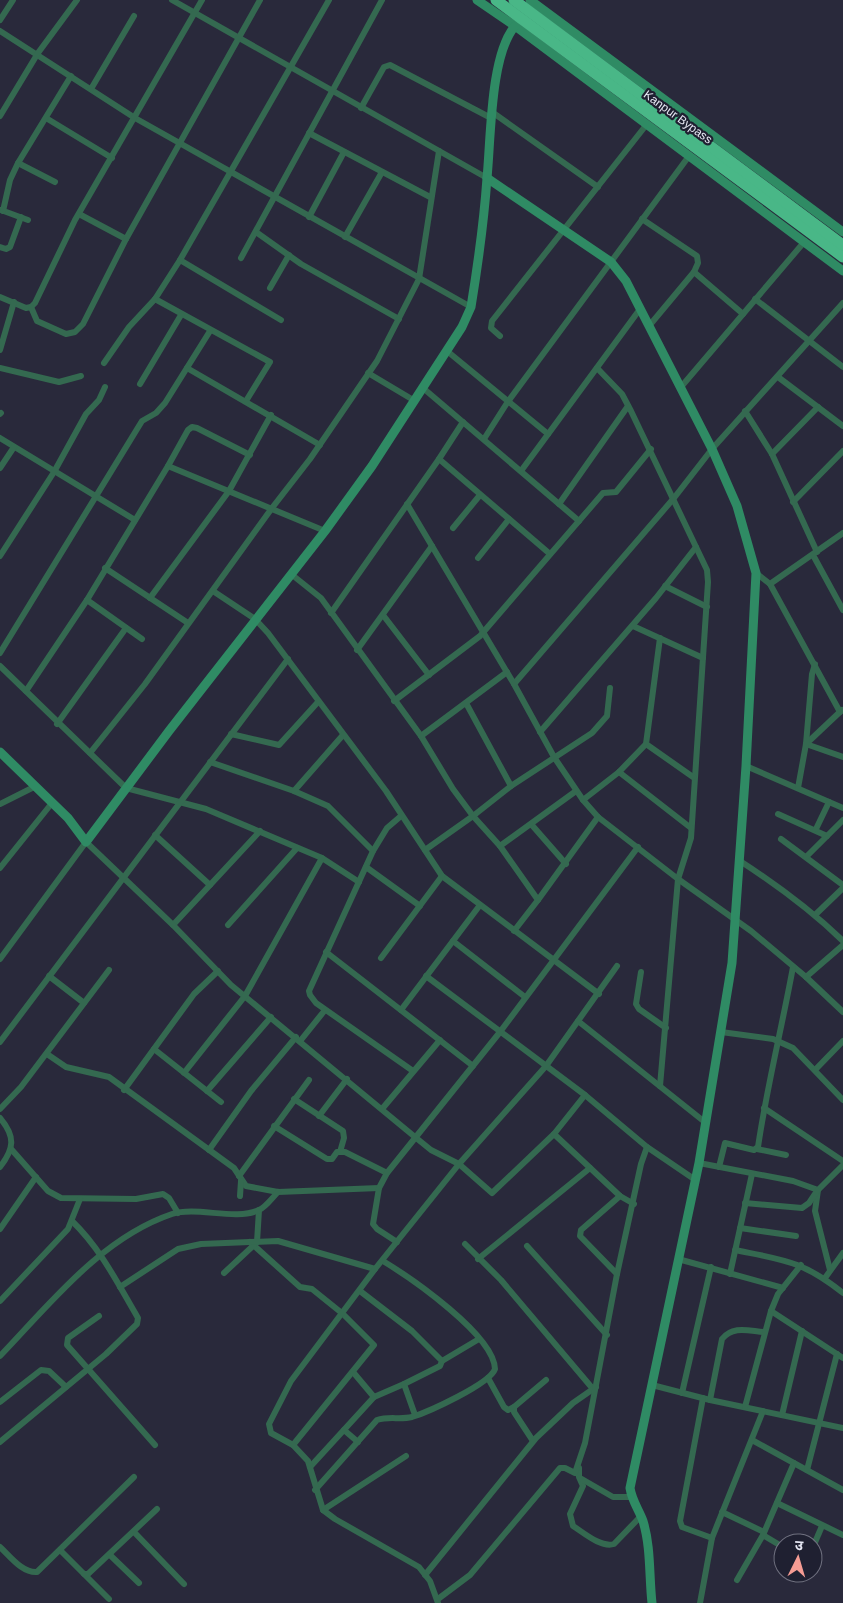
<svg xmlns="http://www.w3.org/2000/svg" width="843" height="1603" font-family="Arial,'Noto Sans Devanagari',sans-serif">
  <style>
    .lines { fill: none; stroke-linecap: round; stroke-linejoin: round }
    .street { stroke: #346950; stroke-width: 6 }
    .secondary { stroke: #2f8b64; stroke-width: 9 }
    .highway { stroke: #49b787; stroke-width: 11 }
    .labels { text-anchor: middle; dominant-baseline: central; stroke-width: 4.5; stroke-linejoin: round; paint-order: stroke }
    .street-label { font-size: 12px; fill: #e7e8f4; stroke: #1f2031 }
  </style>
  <rect width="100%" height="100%" fill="#29293b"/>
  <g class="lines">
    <g class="street">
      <path d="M172,0L487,178"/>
      <path d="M0,20L13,0"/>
      <path d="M0,31L135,118L471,307"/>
      <path d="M91,89L134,16"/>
      <path d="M361,108L384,67L390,65L491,118"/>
      <path d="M492,112L598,187"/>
      <path d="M0,116L38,53L77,0"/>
      <path d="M46,118L112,158"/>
      <path d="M309,133L430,197"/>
      <path d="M18,163L55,182"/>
      <path d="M1,210L28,220"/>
      <path d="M3,211L10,180L18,163L71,76"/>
      <path d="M79,214L126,239"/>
      <path d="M309,217L344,152"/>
      <path d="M642,219L697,256L698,263L694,272L649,326"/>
      <path d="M256,232L301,264L399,319"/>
      <path d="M345,237L382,172"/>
      <path d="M0,247L6,249L10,247L21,217"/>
      <path d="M241,258L382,0"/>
      <path d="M180,260L281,320"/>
      <path d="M694,272L743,314"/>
      <path d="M270,288L289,255"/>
      <path d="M0,297L26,308L31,307L35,303L75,220L202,0"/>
      <path d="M155,299L270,362L246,401"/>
      <path d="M755,299L843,367"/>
      <path d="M31,307L37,321L66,334L75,332L83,324L126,239L260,0"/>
      <path d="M500,336L491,328L492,321L647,124"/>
      <path d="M0,350L14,302"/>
      <path d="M447,351L548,434"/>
      <path d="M104,363L129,327L155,299L180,260L329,0"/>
      <path d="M0,368L59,382L81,376"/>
      <path d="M187,368L320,445"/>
      <path d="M597,368L622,394L631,411L707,570L708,582L691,838L678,879L660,1086"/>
      <path d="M368,373L415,401"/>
      <path d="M778,377L843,426"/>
      <path d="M140,384L181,315"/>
      <path d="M681,387L805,241"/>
      <path d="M423,388L579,521"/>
      <path d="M745,411L772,454L817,552"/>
      <path d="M0,414L1,413"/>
      <path d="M0,438L135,520"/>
      <path d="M484,439L507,403L689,156"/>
      <path d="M772,454L818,407"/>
      <path d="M250,455L197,428L192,427L188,430L168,466L325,531"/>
      <path d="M439,459L550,554"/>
      <path d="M0,468L14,447"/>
      <path d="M521,471L640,309"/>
      <path d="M793,502L843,451"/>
      <path d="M407,504L514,684L554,757L583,800L598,817L678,879L751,931L806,977L843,1012"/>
      <path d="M559,504L628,406"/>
      <path d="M453,528L480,495"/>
      <path d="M813,555L843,610"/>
      <path d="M0,556L54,472L86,414L99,400L105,387"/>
      <path d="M478,558L509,519"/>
      <path d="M105,568L188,623"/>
      <path d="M756,573L770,584L840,712"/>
      <path d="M291,574L321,598L421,736L453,789L473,816L500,846L538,900L514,931"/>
      <path d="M770,584L843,533"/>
      <path d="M665,586L707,607"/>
      <path d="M213,591L255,619L268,633L386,791L442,876L599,994"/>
      <path d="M150,598L229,491L271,415"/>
      <path d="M87,600L142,639"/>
      <path d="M331,613L439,459L463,422"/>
      <path d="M383,615L429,675"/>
      <path d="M633,626L703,658"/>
      <path d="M660,638L646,744L693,777"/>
      <path d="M357,650L432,546"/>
      <path d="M0,653L142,421L156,413L165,403L210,331"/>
      <path d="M0,666L126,788L206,809L322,858L359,882"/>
      <path d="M514,684L674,498L712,449L843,303"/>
      <path d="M26,691L87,600L168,466"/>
      <path d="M394,701L480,636L603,493L616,492L651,449"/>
      <path d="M466,703L511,786"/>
      <path d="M842,710L806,744L843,757"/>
      <path d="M57,724L126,628"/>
      <path d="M540,732L656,598L696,547"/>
      <path d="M231,734L279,745L318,702"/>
      <path d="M421,736L507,672"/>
      <path d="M90,753L145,684L272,508L310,459L377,361L419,279L439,151"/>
      <path d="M210,762L294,791L328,806L373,851"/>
      <path d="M746,766L843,808"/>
      <path d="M619,772L691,828"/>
      <path d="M798,788L806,744L812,674L815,664"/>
      <path d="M294,791L343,735"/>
      <path d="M583,800L619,772L646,744"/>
      <path d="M0,804L36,786"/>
      <path d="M778,814L827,836"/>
      <path d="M401,816L387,828L373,851L309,991L310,995L316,1003L413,1071"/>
      <path d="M531,824L566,864"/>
      <path d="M816,829L829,802"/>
      <path d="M155,835L210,885"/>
      <path d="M781,839L843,885"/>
      <path d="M500,846L576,791"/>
      <path d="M425,850L473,816L511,786L592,733L607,716L610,688"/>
      <path d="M806,857L843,820"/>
      <path d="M740,861C777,885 811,910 843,941"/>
      <path d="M366,867L420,906"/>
      <path d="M0,868L52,803"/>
      <path d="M538,900L598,817"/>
      <path d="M815,915L843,888"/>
      <path d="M173,925L260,831"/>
      <path d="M228,925L297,848"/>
      <path d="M453,941L525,997"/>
      <path d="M326,952L473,1066"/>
      <path d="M381,958L442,876"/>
      <path d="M0,959L86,842L173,925L231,985L415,1137L431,1150L459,1164L492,1193L554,1134L585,1095"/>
      <path d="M641,972L636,1004L639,1009L666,1028"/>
      <path d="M49,976L84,1003"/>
      <path d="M426,976L585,1095L647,1147L694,1179"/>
      <path d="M806,977L843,945"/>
      <path d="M401,1010L480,905"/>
      <path d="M578,1021L706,1123"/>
      <path d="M721,1032L773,1039L793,1048L843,1100"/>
      <path d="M301,1040L325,1010"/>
      <path d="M0,1042L288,659"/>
      <path d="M154,1049L221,1102"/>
      <path d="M47,1054L66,1067L109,1077L234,1168L246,1186L278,1192L379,1188"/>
      <path d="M815,1070L843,1041"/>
      <path d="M184,1073L245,996L322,858"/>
      <path d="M124,1090L194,994L218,971"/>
      <path d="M207,1091L271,1017"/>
      <path d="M294,1099L343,1131L344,1138L340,1152"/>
      <path d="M764,1108L843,1161"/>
      <path d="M0,1109L21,1087L109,970"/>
      <path d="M382,1109L440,1040"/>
      <path d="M319,1116L347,1079"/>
      <path d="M0,1118C16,1137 14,1149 0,1167"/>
      <path d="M274,1126L327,1159H332L337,1152H345L387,1173"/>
      <path d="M554,1134L620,1196L634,1204"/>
      <path d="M757,1149L786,1155"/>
      <path d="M12,1150L48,1191L61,1198L136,1199L163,1194L169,1198L178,1213"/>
      <path d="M209,1150L251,1091L296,1037"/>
      <path d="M699,1163L793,1181L818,1190L843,1165"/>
      <path d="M719,1167L725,1143L754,1150L758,1147C767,1086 782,1027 793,967"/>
      <path d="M239,1176L309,1080"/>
      <path d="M818,1190L815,1211L830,1270"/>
      <path d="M240,1196L241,1181"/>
      <path d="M745,1203L802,1208L809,1203L817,1191"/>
      <path d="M740,1228L796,1236"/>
      <path d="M0,1229L36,1177"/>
      <path d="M250,1242L300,1287L312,1289L343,1314L374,1345L293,1445"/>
      <path d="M257,1242L259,1210"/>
      <path d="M397,1242L377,1229L373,1224L379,1188L387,1173L500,1032L638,847"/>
      <path d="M465,1244L501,1280L593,1389"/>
      <path d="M527,1246L607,1335"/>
      <path d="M735,1250C784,1260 803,1261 843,1293"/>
      <path d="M478,1259L590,1168"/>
      <path d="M678,1259L783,1288"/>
      <path d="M224,1273L254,1245"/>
      <path d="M617,1274L580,1236L581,1230L620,1196"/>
      <path d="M730,1274L752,1174"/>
      <path d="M825,1278L843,1253"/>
      <path d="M120,1287L178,1249L201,1244L278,1241L375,1269"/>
      <path d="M360,1291L412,1331L442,1361L440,1366L404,1384L374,1397"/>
      <path d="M0,1301L68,1229L80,1199"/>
      <path d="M771,1311L843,1358"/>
      <path d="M99,1316L68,1338L67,1345L155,1445"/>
      <path d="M0,1356C50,1304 101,1238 172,1214C197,1206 235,1221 259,1210C266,1207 272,1198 278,1192"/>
      <path d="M442,1361L479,1339"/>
      <path d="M488,1378L504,1407L508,1410L514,1407"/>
      <path d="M404,1384L415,1415"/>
      <path d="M652,1385L710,1400L843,1428"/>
      <path d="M682,1393L711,1267"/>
      <path d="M703,1398L680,1521L682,1527L712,1538"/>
      <path d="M710,1400L722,1339C733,1325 749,1331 764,1332"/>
      <path d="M0,1402L41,1370L49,1371L66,1387"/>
      <path d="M745,1407L771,1311L778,1294L801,1265"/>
      <path d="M782,1415L802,1331"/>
      <path d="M344,1430L358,1442"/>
      <path d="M752,1440L843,1490"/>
      <path d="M533,1441L514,1412V1407L546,1380"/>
      <path d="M0,1442L106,1354L137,1324L138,1318C118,1284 101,1249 72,1221"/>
      <path d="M310,1467L374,1397L353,1372"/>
      <path d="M579,1468V1477L583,1486L570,1514L573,1526C584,1533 601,1548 614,1544L641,1516"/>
      <path d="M807,1470L837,1354"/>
      <path d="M580,1478L613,1497H631"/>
      <path d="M315,1490L377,1420C389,1416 400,1420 412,1417C428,1412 490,1384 495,1369C494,1335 411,1278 383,1261"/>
      <path d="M777,1503L843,1535"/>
      <path d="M323,1510L406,1456"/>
      <path d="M722,1512L764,1532"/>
      <path d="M134,1532L184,1584"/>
      <path d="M763,1535L783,1547"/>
      <path d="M0,1547C10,1556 22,1573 37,1572L134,1477"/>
      <path d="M813,1547L822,1526"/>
      <path d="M60,1550L84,1574H88L157,1509"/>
      <path d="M110,1555L139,1583"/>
      <path d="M84,1574L109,1599"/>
      <path d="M425,1575L536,1438L573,1403L596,1387"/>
      <path d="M737,1580L763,1535L794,1463"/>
      <path d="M438,1599L470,1575L560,1468H565L575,1473L585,1443L617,1274L641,1164L647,1147"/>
      <path d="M438,1603L430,1581L419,1567L335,1519L323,1510L308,1461L293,1445L271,1433L269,1424L291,1381L375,1269L459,1164L546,1066L617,966"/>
      <path d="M700,1603L712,1538L763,1411"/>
    </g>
    <g class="secondary">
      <path d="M477,0L515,26L843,271"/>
      <path d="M530,0L843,232"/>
      <path d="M487,178L611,262L626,281L712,449L737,506L756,573L746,766L732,963L699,1163L630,1488C632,1501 639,1510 643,1521C651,1547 649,1576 652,1603"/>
      <path d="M0,752L68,818L86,842L169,731L325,531L372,466L462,327L471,307C478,264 484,221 487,178C491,139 490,55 515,26"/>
    </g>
    <g class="highway">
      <path d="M496,0L843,257"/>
      <path d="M514,0L843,245"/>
    </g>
  </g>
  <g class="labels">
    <g class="street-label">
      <text transform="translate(678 117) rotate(36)">Kanpur Bypass</text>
    </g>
  </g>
  <g transform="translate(798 1558) rotate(5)"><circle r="24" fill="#1f2031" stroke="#6f707f"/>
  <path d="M0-4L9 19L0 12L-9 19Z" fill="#f59c94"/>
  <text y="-8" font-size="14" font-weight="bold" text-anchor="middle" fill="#e7e8f4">उ</text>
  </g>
</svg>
